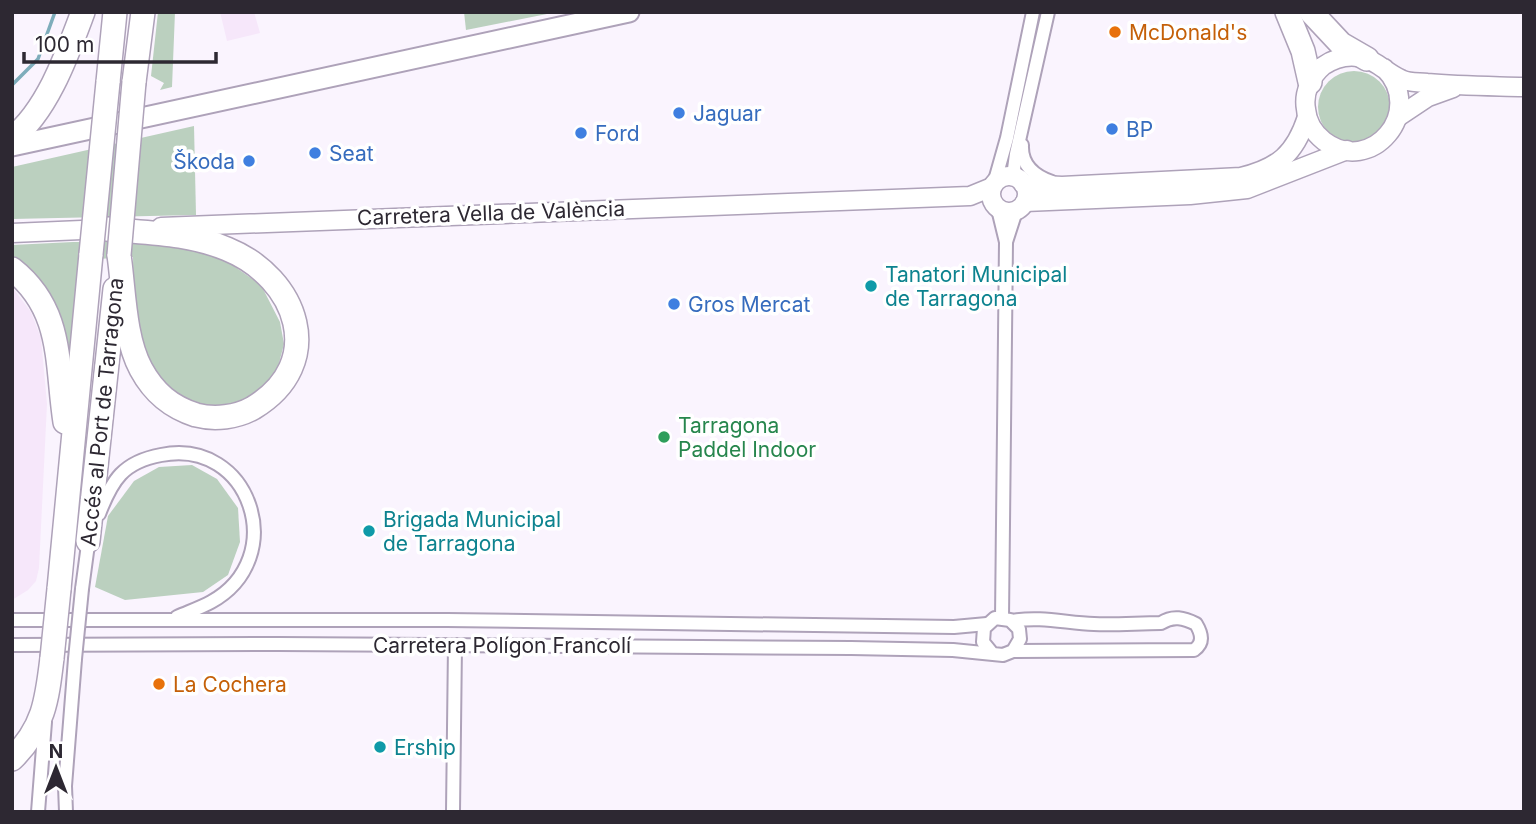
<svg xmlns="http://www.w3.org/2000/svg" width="1536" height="824" font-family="Inter,sans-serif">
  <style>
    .commercial { fill: #f6e7fa }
    .green { fill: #bbd0bf }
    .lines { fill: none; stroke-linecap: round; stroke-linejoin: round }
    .stream { stroke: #7eadbb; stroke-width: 3.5 }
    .street-casing { stroke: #aea2b9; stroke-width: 16 }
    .secondary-casing { stroke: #aea2b9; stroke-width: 21 }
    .primary-casing { stroke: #aea2b9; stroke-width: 23 }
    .highway-casing { stroke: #aea2b9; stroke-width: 26 }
    .street { stroke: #fff; stroke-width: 12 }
    .secondary { stroke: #fff; stroke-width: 18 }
    .primary { stroke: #fff; stroke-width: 19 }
    .highway { stroke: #fff; stroke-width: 23 }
    .street-bridge-casing { stroke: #aea2b9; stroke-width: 16; stroke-linecap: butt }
    .highway-bridge-casing { stroke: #aea2b9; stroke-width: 26; stroke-linecap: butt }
    .street-bridge { stroke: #fff; stroke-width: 12 }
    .highway-bridge { stroke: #fff; stroke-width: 23 }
    .food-dot { fill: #e8710a; stroke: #fff; stroke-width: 2.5 }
    .shop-dot { fill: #3f7fe0; stroke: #fff; stroke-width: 2.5 }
    .culture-dot { fill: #0f9aa8; stroke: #fff; stroke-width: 2.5 }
    .leisure-dot { fill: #2e9e5b; stroke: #fff; stroke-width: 2.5 }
    .labels { text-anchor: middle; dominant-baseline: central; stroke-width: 7; stroke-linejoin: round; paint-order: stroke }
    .food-label { font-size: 21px; fill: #c56008; stroke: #fff; text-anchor: start }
    .shop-label { font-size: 21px; fill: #366cbe; stroke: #fff; text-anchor: start }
    .street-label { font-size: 21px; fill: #2d2832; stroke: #fff }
    .culture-label { font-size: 21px; fill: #0d838f; stroke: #fff; text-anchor: start }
    .leisure-label { font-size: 21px; fill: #27864d; stroke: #fff; text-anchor: start }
  </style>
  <rect width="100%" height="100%" fill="#faf4fe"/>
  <g class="commercial">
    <path d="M220,12H254L260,33L227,41Z"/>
    <path d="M12,287L31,312L41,338L47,404L39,568L36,581L28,590L12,600Z"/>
  </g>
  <g class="green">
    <path d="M158,12H175L172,87L160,90L164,83L151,76Z"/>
    <path d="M464,12H557L466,30Z"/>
    <circle cx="1354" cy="107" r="36"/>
    <path d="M194,126L196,215L12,219V167Z"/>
    <path d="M73,242H135L180,247L225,260L261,285L280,322L284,344L278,367L265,386L247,398L225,407L204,408L184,401L163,385L147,362L134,328L133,257L79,260L69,358L58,310L38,281L12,257V245Z"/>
    <path d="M192,465L217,479L238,508L240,542L228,575L203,592L125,600L95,587L108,516L134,481L159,467Z"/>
  </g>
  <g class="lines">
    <path class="stream" d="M12,85L38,59L55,12"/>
    <g class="street-casing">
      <g id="street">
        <path d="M1022,145C1021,165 1034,176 1052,182"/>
        <path d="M1017,179L1014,169L1016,154L1048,12"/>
        <path d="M994,184L1007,138L1033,12"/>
        <path d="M998,209L1006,242L1002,618"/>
        <path d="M1006,242L1016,211"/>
        <path d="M99,514C112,480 123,462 161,455C250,437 291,558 211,602C200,608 188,612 177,617"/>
        <path d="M82,589L89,537"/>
        <path d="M12,620H447L954,627L987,624"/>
        <path d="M1012,621C1041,616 1066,623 1094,624C1116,625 1139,623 1161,623C1173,615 1184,618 1196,624C1202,634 1204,643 1194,650L1013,651"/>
        <path d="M12,645L279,644L851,648L953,650L1003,655L1013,651L1020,639L1019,629L1010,620L995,618L984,628L983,642L992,653"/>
        <path d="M38,812L45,722"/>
        <path d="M66,812L65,786L75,659"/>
        <path d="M453,812L455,645"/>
      </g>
    </g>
    <g class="secondary-casing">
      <g id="secondary">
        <path d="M1384,68C1427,111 1371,177 1324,141C1314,133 1307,122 1306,109C1303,93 1311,76 1323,66C1333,59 1346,55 1359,57C1376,59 1386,73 1401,79C1408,83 1419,82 1427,83C1459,86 1491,86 1524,87"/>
        <path d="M1398,117L1428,97L1453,88"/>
        <circle cx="1009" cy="194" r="18"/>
        <path d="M1023,184L1062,186L1241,177C1278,168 1295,154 1307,117"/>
        <path d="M1025,202L1190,195L1247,189L1347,150"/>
        <path d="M161,227L970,196L992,187"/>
        <path d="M12,233L105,229"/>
      </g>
    </g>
    <g class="primary-casing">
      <path id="primary" d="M12,146L629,12"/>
    </g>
    <g class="highway-casing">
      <g id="highway">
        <path d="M1287,12L1303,51L1310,82"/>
        <path d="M1311,12L1341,44L1367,59"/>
        <path d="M108,82L115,12"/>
        <path d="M134,82L143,12"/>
        <path d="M12,138C47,112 68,52 83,12"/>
        <path d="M107,229C147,233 189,233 227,249C298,278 328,363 253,408C237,417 215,420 196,415C171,407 154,393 141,369C124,338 124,289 119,255"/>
        <path d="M12,269C64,310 56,364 65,422"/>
        <path d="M88,541L115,289"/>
        <path d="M59,589L91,254"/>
        <path d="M12,759C44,728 47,700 52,658"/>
      </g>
    </g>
    <use href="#street" class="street"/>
    <use href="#secondary" class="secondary"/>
    <use href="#primary" class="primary"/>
    <use href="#highway" class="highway"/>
    <g class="street-bridge-casing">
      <path id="street-bridge" d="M75,659L82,589"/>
    </g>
    <g class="highway-bridge-casing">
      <g id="highway-bridge">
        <path d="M91,254L108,82"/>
        <path d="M119,255L134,82"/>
        <path d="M52,658L59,589"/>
      </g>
    </g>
    <use href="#street-bridge" class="street-bridge"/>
    <use href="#highway-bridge" class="highway-bridge"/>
  </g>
  <g class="food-dot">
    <circle cx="1115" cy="32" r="7"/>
    <circle cx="159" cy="684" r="7"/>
  </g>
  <g class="shop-dot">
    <circle cx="679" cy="113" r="7"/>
    <circle cx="1112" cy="129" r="7"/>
    <circle cx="581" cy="133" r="7"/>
    <circle cx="315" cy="153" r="7"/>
    <circle cx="249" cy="161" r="7"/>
    <circle cx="674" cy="304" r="7"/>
  </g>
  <g class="culture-dot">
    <circle cx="871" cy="286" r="7"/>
    <circle cx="369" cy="531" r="7"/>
    <circle cx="380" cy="747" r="7"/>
  </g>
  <circle class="leisure-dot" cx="664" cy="437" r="7"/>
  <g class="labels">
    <g class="food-label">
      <text x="1129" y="32">McDonald's</text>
      <text x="173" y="684">La Cochera</text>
    </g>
    <g class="shop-label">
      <text x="693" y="113">Jaguar</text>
      <text x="1126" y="129">BP</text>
      <text x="595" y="133">Ford</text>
      <text x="329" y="153">Seat</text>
      <text x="235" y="161" text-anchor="end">Škoda</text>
      <text x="688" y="304">Gros Mercat</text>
    </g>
    <g class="street-label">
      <text transform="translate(491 213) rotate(-2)">Carretera Vella de València</text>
      <text transform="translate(102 412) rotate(-84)">Accés al Port de Tarragona</text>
      <text x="502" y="645">Carretera Polígon Francolí</text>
    </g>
    <g class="culture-label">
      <text x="885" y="274">Tanatori Municipal<tspan x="885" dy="24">de Tarragona</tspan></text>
      <text x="383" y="519">Brigada Municipal<tspan x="383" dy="24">de Tarragona</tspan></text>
      <text x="394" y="747">Ership</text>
    </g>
    <g class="leisure-label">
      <text x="678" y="425">Tarragona<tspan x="678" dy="24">Paddel Indoor</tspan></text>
    </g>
  </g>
  <rect width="1536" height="824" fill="none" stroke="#2d2832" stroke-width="28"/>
  <g transform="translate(56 768)" stroke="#ffffff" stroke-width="5" paint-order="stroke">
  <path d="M0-5L12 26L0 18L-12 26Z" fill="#2d2832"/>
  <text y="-10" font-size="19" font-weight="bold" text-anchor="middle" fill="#2d2832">N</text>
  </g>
  <path d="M24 52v10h192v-10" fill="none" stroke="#2d2832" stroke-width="3.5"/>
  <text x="35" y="52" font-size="21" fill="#2d2832" stroke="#ffffff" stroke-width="5" paint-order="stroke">100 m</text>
</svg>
